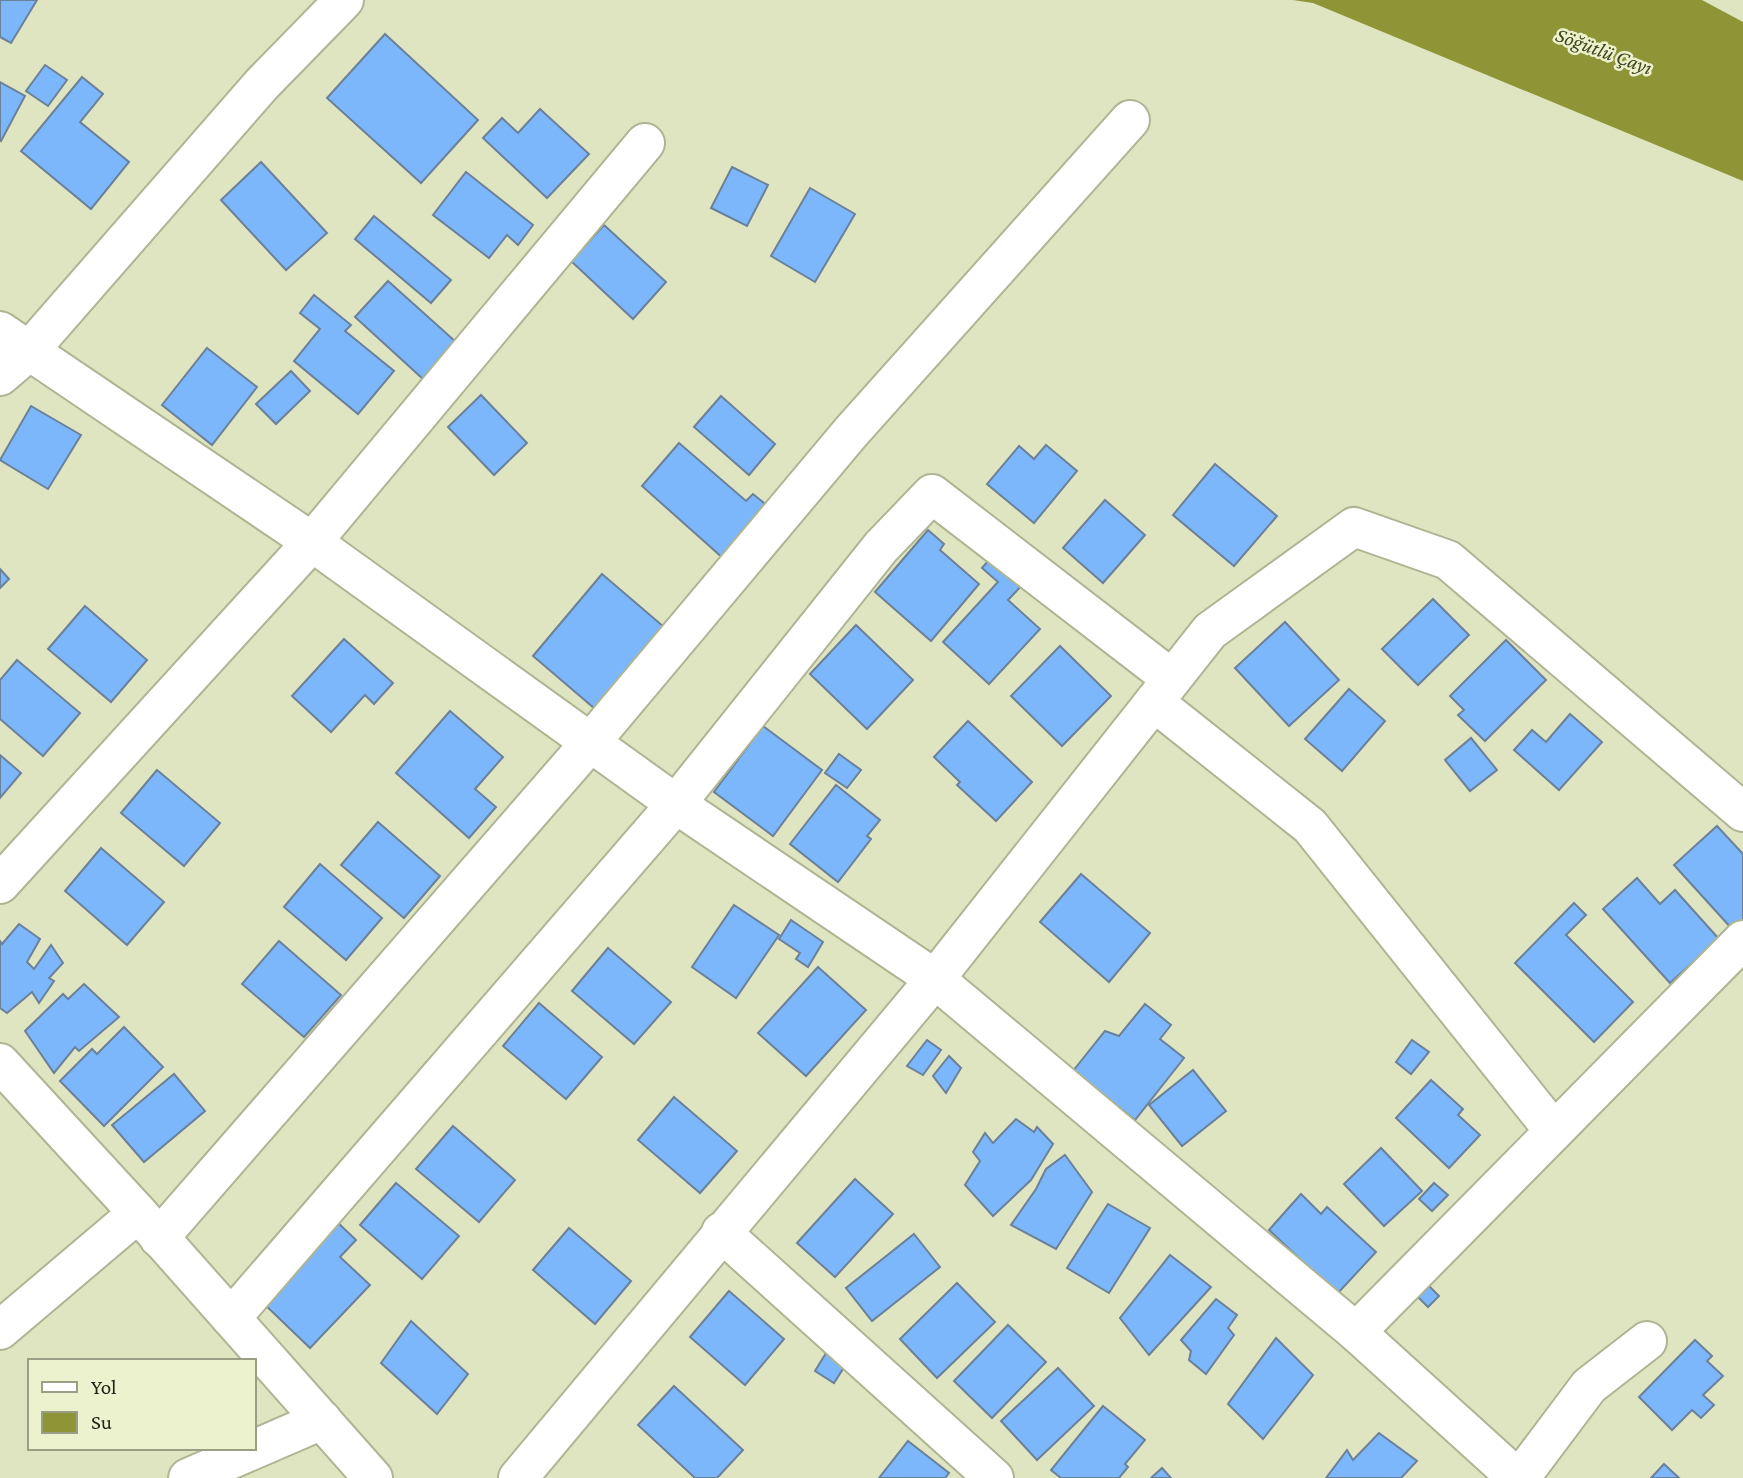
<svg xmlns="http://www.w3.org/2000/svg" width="1743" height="1478" font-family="'Crimson Pro',serif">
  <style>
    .water { fill: #8e9537 }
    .building { fill: #7cb7fc; stroke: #6b8099; stroke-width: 2 }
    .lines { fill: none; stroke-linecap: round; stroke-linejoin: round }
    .minor-casing { stroke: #afb493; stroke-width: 42 }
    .minor { stroke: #fff; stroke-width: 38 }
    .labels { text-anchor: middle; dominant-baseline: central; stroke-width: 5; stroke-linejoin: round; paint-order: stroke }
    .water-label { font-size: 21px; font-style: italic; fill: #42461f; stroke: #ecf1ce }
  </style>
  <rect width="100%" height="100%" fill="#dfe4c1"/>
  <path class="water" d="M1293,0H1702L1743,22V181L1313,3Z"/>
  <g class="building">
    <path d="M0,0H37L11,43L0,37Z"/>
    <path d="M385,34L478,120L421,183L327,98Z"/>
    <path d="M45,65L67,80L48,106L26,91Z"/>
    <path d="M82,77L103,94L80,122L129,162L91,209L21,151Z"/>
    <path d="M0,82L25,96L1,141L0,140Z"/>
    <path d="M540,109L589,154L547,198L483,138L502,118L518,133Z"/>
    <path d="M261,162L327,233L286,270L221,200Z"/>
    <path d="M732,167L768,185L747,226L711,208Z"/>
    <path d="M466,172L533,225L518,245L507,235L489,258L433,215Z"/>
    <path d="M810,188L855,214L815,282L771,256Z"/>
    <path d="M374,216L451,280L431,303L355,239Z"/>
    <path d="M604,225L666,282L633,319L571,261Z"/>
    <path d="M388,281L456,342L423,379L355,317Z"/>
    <path d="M314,295L351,325L345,331L394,371L358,414L294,361L320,329L300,313Z"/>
    <path d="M207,348L257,387L212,445L162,405Z"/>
    <path d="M291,371L310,391L276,424L256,404Z"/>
    <path d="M481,395L527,443L494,475L448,427Z"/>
    <path d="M721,396L775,444L749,475L694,427Z"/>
    <path d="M31,406L81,435L48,489L0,460Z"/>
    <path d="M679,443L746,501L753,494L769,507L724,559L642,486Z"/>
    <path d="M1046,445L1077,471L1034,523L987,484L1019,446L1034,459Z"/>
    <path d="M1215,464L1277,516L1234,566L1173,515Z"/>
    <path d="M1105,500L1145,535L1103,583L1063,548Z"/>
    <path d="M928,530L944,544L940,550L979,584L931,641L875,592Z"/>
    <path d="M995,553L1026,581L1008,600L1040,629L989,684L943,642L998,582L982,568Z"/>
    <path d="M0,569L9,579L0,588Z"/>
    <path d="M602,574L664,627L594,708L533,656Z"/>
    <path d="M1433,599L1469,635L1418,685L1382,649Z"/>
    <path d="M85,606L147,660L111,702L48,649Z"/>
    <path d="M1285,622L1339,680L1289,726L1235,668Z"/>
    <path d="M856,625L913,680L867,729L810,674Z"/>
    <path d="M344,639L393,683L374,704L365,695L331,732L292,696Z"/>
    <path d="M1506,640L1546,680L1485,741L1458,715L1464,710L1450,696Z"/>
    <path d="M1060,646L1111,696L1062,746L1011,696Z"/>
    <path d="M17,660L80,713L43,756L0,719V680Z"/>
    <path d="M1349,689L1385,721L1342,771L1305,739Z"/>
    <path d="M450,711L503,757L475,789L496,807L469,838L396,773Z"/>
    <path d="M1570,714L1602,742L1559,790L1514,750L1532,730L1546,742Z"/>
    <path d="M968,721L1032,782L996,821L957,785L960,782L934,757Z"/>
    <path d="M763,726L822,770L773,836L714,792Z"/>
    <path d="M1471,738L1497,770L1470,791L1445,760Z"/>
    <path d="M839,754L861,770L847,788L825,773Z"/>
    <path d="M0,755L21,773L0,798Z"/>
    <path d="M157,770L220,823L184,866L121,813Z"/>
    <path d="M836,785L880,820L867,836L871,839L838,882L790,844Z"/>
    <path d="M378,822L440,876L404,918L341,865Z"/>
    <path d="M1717,826L1743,854V921L1733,930L1674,865Z"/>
    <path d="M101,848L164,902L127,945L65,891Z"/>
    <path d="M320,864L382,918L346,960L284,907Z"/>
    <path d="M1081,874L1150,933L1109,982L1040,922Z"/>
    <path d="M1637,878L1660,904L1675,890L1719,939L1670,983L1603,909Z"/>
    <path d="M1574,903L1586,915L1566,935L1633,1002L1594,1042L1515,963Z"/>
    <path d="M734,905L779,935L736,998L692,967Z"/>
    <path d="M791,920L823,942L808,967L796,959L800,953L779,939Z"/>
    <path d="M19,924L40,939L27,962L34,969L51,945L63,963L49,978L54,981L39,1003L32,992L7,1013L0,1008V941L2,944Z"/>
    <path d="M279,941L341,995L304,1037L242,984Z"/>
    <path d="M608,948L671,1002L634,1044L572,991Z"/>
    <path d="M818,967L866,1010L806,1076L758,1033Z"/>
    <path d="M84,984L119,1017L79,1051L75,1047L54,1073L25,1031L63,994L68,999Z"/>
    <path d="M539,1003L602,1057L566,1099L503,1046Z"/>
    <path d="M1145,1004L1171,1025L1160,1039L1184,1058L1135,1120L1073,1071L1105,1031L1119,1036Z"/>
    <path d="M124,1027L163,1067L104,1126L60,1081L92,1049L97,1054Z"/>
    <path d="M927,1040L941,1050L923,1075L907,1066Z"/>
    <path d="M1412,1040L1429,1052L1411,1074L1396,1062Z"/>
    <path d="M949,1056L961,1068L946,1093L933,1076Z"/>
    <path d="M1193,1070L1226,1111L1182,1146L1149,1105Z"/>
    <path d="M174,1074L205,1111L144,1162L112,1125Z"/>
    <path d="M1431,1080L1463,1109L1458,1115L1480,1135L1449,1168L1396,1118Z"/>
    <path d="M674,1097L737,1151L700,1193L638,1140Z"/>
    <path d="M1016,1119L1034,1132L1037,1127L1053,1144L1031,1180L993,1216L965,1185L980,1161L973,1152L985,1133L993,1143Z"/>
    <path d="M453,1126L515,1180L479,1222L416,1169Z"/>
    <path d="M1381,1148L1422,1191L1384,1226L1344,1184Z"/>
    <path d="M1065,1155L1092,1192L1056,1249L1011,1225L1036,1189L1046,1169Z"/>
    <path d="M855,1179L893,1214L835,1277L797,1243Z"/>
    <path d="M396,1183L459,1236L422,1279L360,1225Z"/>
    <path d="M1434,1183L1448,1195L1432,1211L1419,1199Z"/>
    <path d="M1301,1194L1321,1214L1327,1207L1376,1252L1337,1294L1269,1230Z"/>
    <path d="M1108,1204L1150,1228L1109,1293L1067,1268Z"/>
    <path d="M335,1220L356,1240L340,1257L370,1285L310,1348L260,1300Z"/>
    <path d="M569,1228L631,1281L595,1324L533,1270Z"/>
    <path d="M914,1234L940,1267L872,1321L846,1288Z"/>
    <path d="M1170,1255L1211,1287L1149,1355L1120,1318Z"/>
    <path d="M1424,1281L1439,1296L1428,1307L1413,1292Z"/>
    <path d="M957,1283L995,1322L937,1378L900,1339Z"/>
    <path d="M729,1291L784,1339L745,1385L690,1337Z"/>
    <path d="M1216,1299L1237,1315L1228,1328L1234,1335L1206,1374L1189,1360L1191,1351L1181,1340Z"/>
    <path d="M411,1321L468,1374L437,1414L381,1363Z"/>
    <path d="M1008,1325L1046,1362L992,1418L954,1381Z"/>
    <path d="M1276,1338L1313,1375L1263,1439L1228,1404Z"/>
    <path d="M1695,1340L1712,1356L1707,1361L1723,1376L1703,1395L1714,1405L1701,1418L1692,1410L1672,1430L1639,1397Z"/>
    <path d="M826,1353L846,1364L834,1383L815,1371Z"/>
    <path d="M1058,1368L1094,1406L1037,1460L1001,1421Z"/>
    <path d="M674,1386L743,1450L717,1478H695L638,1425Z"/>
    <path d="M1103,1406L1145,1440L1125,1464L1128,1467L1119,1478H1061L1051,1470Z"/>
    <path d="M1379,1433L1417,1461L1401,1478H1326L1347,1450L1353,1460Z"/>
    <path d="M908,1441L949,1473L945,1478H879Z"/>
    <path d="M1664,1464L1679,1478H1651Z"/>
    <path d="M1162,1468L1171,1478H1151Z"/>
  </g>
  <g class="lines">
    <g class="minor-casing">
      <g id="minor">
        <path d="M0,331L312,542L676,804L935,979L1356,1332L1517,1478"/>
        <path d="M0,376L28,352L262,84L344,0"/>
        <path d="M1154,702L1310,826L1554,1131"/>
        <path d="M0,884L312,542L645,143"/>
        <path d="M0,1063L138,1213L373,1478"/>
        <path d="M721,1232L994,1478"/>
        <path d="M159,1238L590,743L851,432L1130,120"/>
        <path d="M231,1318L676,804L881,547L932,494L1172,679"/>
        <path d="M0,1330L138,1213"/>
        <path d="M1356,1332L1743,940"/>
        <path d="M188,1478L322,1420"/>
        <path d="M518,1478L935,979L1210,631L1354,527L1448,560L1743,812"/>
        <path d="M1520,1478L1589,1386L1647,1341"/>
      </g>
    </g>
    <use href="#minor" class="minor"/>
  </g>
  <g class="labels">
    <g class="water-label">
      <text transform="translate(1604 51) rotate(20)">Söğütlü Çayı</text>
    </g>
  </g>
  <rect x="28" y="1359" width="228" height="91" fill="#ecf1ce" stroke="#9a9e84" stroke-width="2"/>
  <rect x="42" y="1382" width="35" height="10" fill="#ffffff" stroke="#9a9e84" stroke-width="2"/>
  <text x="91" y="1394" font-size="21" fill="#202215">Yol</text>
  <rect x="42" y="1412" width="35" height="21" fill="#8e9537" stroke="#9a9e84" stroke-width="2"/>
  <text x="91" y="1429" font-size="21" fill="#202215">Su</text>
</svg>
